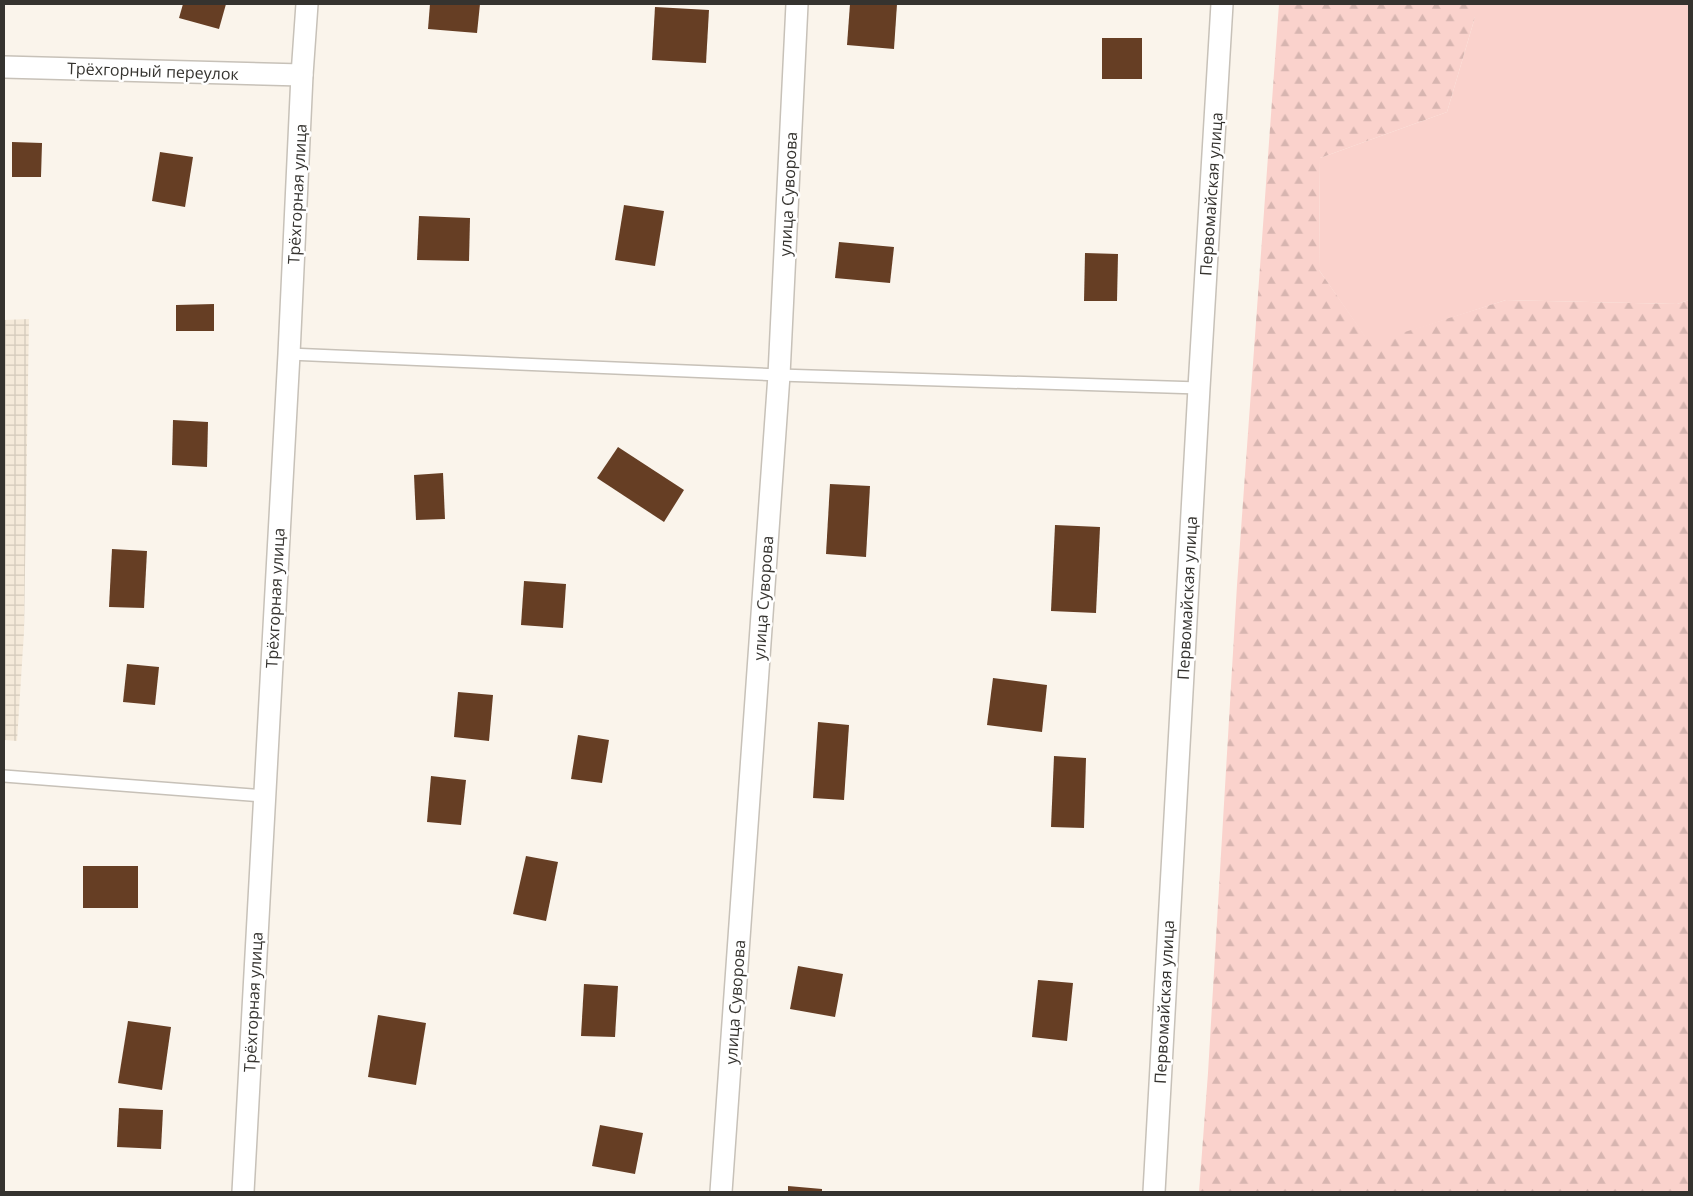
<svg xmlns="http://www.w3.org/2000/svg" width="1693" height="1196" font-family="'Open Sans',sans-serif">
  <style>
    .industrial { fill: url(#industrial-grid) }
    .green { fill: #fad2cc }
    .forest { fill: url(#forest-firs) }
    .building { fill: #663e24 }
    .lines { fill: none; stroke-linecap: round; stroke-linejoin: round }
    .lane-casing { stroke: #c7c1b8; stroke-width: 14 }
    .street-casing { stroke: #c7c1b8; stroke-width: 24 }
    .lane { stroke: #fff; stroke-width: 11 }
    .street { stroke: #fff; stroke-width: 21 }
    .labels { text-anchor: middle; dominant-baseline: central; stroke-width: 5; stroke-linejoin: round; paint-order: stroke }
    .street-label { font-size: 16px; fill: #35332f; stroke: #fff }
  </style>
  <defs>
    <pattern id="industrial-grid" width="8" height="8" patternUnits="userSpaceOnUse" patternTransform="scale(1.25)"><rect width="8" height="8" fill="#f5eada"/><path d="M0 4h8M4 0v8" fill="none" stroke="#d3c9bb"/></pattern>
    <pattern id="forest-firs" width="22" height="20" patternUnits="userSpaceOnUse" patternTransform="scale(1.25)"><rect width="22" height="20" fill="#fad2cc"/><path d="M5 1l3.5 6h-7zM16 11l3.5 6h-7z" fill="#d7b5b0"/></pattern>
  </defs>
  <rect width="100%" height="100%" fill="#faf4eb"/>
  <path class="industrial" d="M29,319L24,632L17,741L4,740V320Z"/>
  <path class="green" d="M1475,4H1689V300L1677,304L1506,300L1370,344L1319,270L1320,158L1447,112L1475,17Z"/>
  <path class="forest" d="M1279,4H1475V17L1447,112L1320,158L1319,270L1370,343L1506,300L1677,304L1689,300V1192H1199L1208,1073L1237,585Z"/>
  <g class="building">
    <path d="M183,4H226L219,29L179,18Z"/>
    <path d="M430,4H480L477,33L428,29Z"/>
    <path d="M850,4H897L894,49L847,45Z"/>
    <path d="M655,7L709,10L706,63L652,60Z"/>
    <rect x="1102" y="38" width="40" height="41"/>
    <path d="M12,142L42,143L41,177H12Z"/>
    <path d="M160,152L193,157L185,207L152,201Z"/>
    <path d="M624,205L664,211L655,266L615,260Z"/>
    <path d="M419,216L470,218L469,261L417,260Z"/>
    <path d="M839,242L894,247L890,283L835,278Z"/>
    <path d="M1085,253L1118,254L1117,301H1084Z"/>
    <path d="M214,304V331H176V305Z"/>
    <path d="M173,420L208,422L207,467L172,465Z"/>
    <path d="M618,447L684,490L664,522L597,478Z"/>
    <path d="M443,473L445,519L416,520L414,475Z"/>
    <path d="M830,484L870,486L866,557L826,554Z"/>
    <path d="M1055,525L1100,527L1096,613L1051,611Z"/>
    <path d="M112,549L147,551L144,608L109,607Z"/>
    <path d="M524,581L566,584L563,628L521,625Z"/>
    <path d="M127,664L159,667L155,705L123,702Z"/>
    <path d="M993,678L1047,685L1042,732L987,725Z"/>
    <path d="M458,692L493,695L489,741L454,737Z"/>
    <path d="M818,722L849,725L844,800L813,798Z"/>
    <path d="M578,735L609,740L602,783L571,779Z"/>
    <path d="M1054,756L1086,758L1084,828L1051,827Z"/>
    <path d="M431,776L466,780L461,825L427,822Z"/>
    <path d="M526,856L558,862L546,921L513,914Z"/>
    <rect x="83" y="866" width="55" height="42"/>
    <path d="M798,966L843,974L835,1017L790,1009Z"/>
    <path d="M1038,980L1073,983L1067,1041L1032,1037Z"/>
    <path d="M584,984L618,986L615,1037L581,1036Z"/>
    <path d="M378,1015L426,1023L416,1085L368,1077Z"/>
    <path d="M128,1021L171,1027L162,1090L118,1083Z"/>
    <path d="M119,1108L163,1110L161,1149L117,1147Z"/>
    <path d="M600,1125L643,1133L635,1174L592,1166Z"/>
    <path d="M788,1186L822,1189V1192H788Z"/>
  </g>
  <g class="lines">
    <g class="lane-casing">
      <g id="lane">
        <path d="M289,354L779,375L1199,388"/>
        <path d="M4,776L264,796"/>
      </g>
    </g>
    <g class="street-casing">
      <g id="street">
        <path d="M4,67L302,75"/>
        <path d="M243,1192L289,354L302,75L307,4"/>
        <path d="M721,1192L779,375L797,4"/>
        <path d="M1154,1192L1199,388L1222,4"/>
      </g>
    </g>
    <use href="#lane" class="lane"/>
    <use href="#street" class="street"/>
  </g>
  <g class="labels">
    <g class="street-label">
      <text transform="translate(153 71) rotate(2)">Трёхгорный переулок</text>
      <text transform="translate(297 194) rotate(-87)">Трёхгорная улица</text>
      <text transform="translate(788 194) rotate(-87)">улица Суворова</text>
      <text transform="translate(1211 194) rotate(-86)">Первомайская улица</text>
      <text transform="translate(275 598) rotate(-87)">Трёхгорная улица</text>
      <text transform="translate(763 598) rotate(-86)">улица Суворова</text>
      <text transform="translate(1187 598) rotate(-87)">Первомайская улица</text>
      <text transform="translate(253 1002) rotate(-87)">Трёхгорная улица</text>
      <text transform="translate(735 1002) rotate(-86)">улица Суворова</text>
      <text transform="translate(1164 1002) rotate(-87)">Первомайская улица</text>
    </g>
  </g>
  <rect width="1693" height="1196" fill="none" stroke="#35332f" stroke-width="10"/>
</svg>
